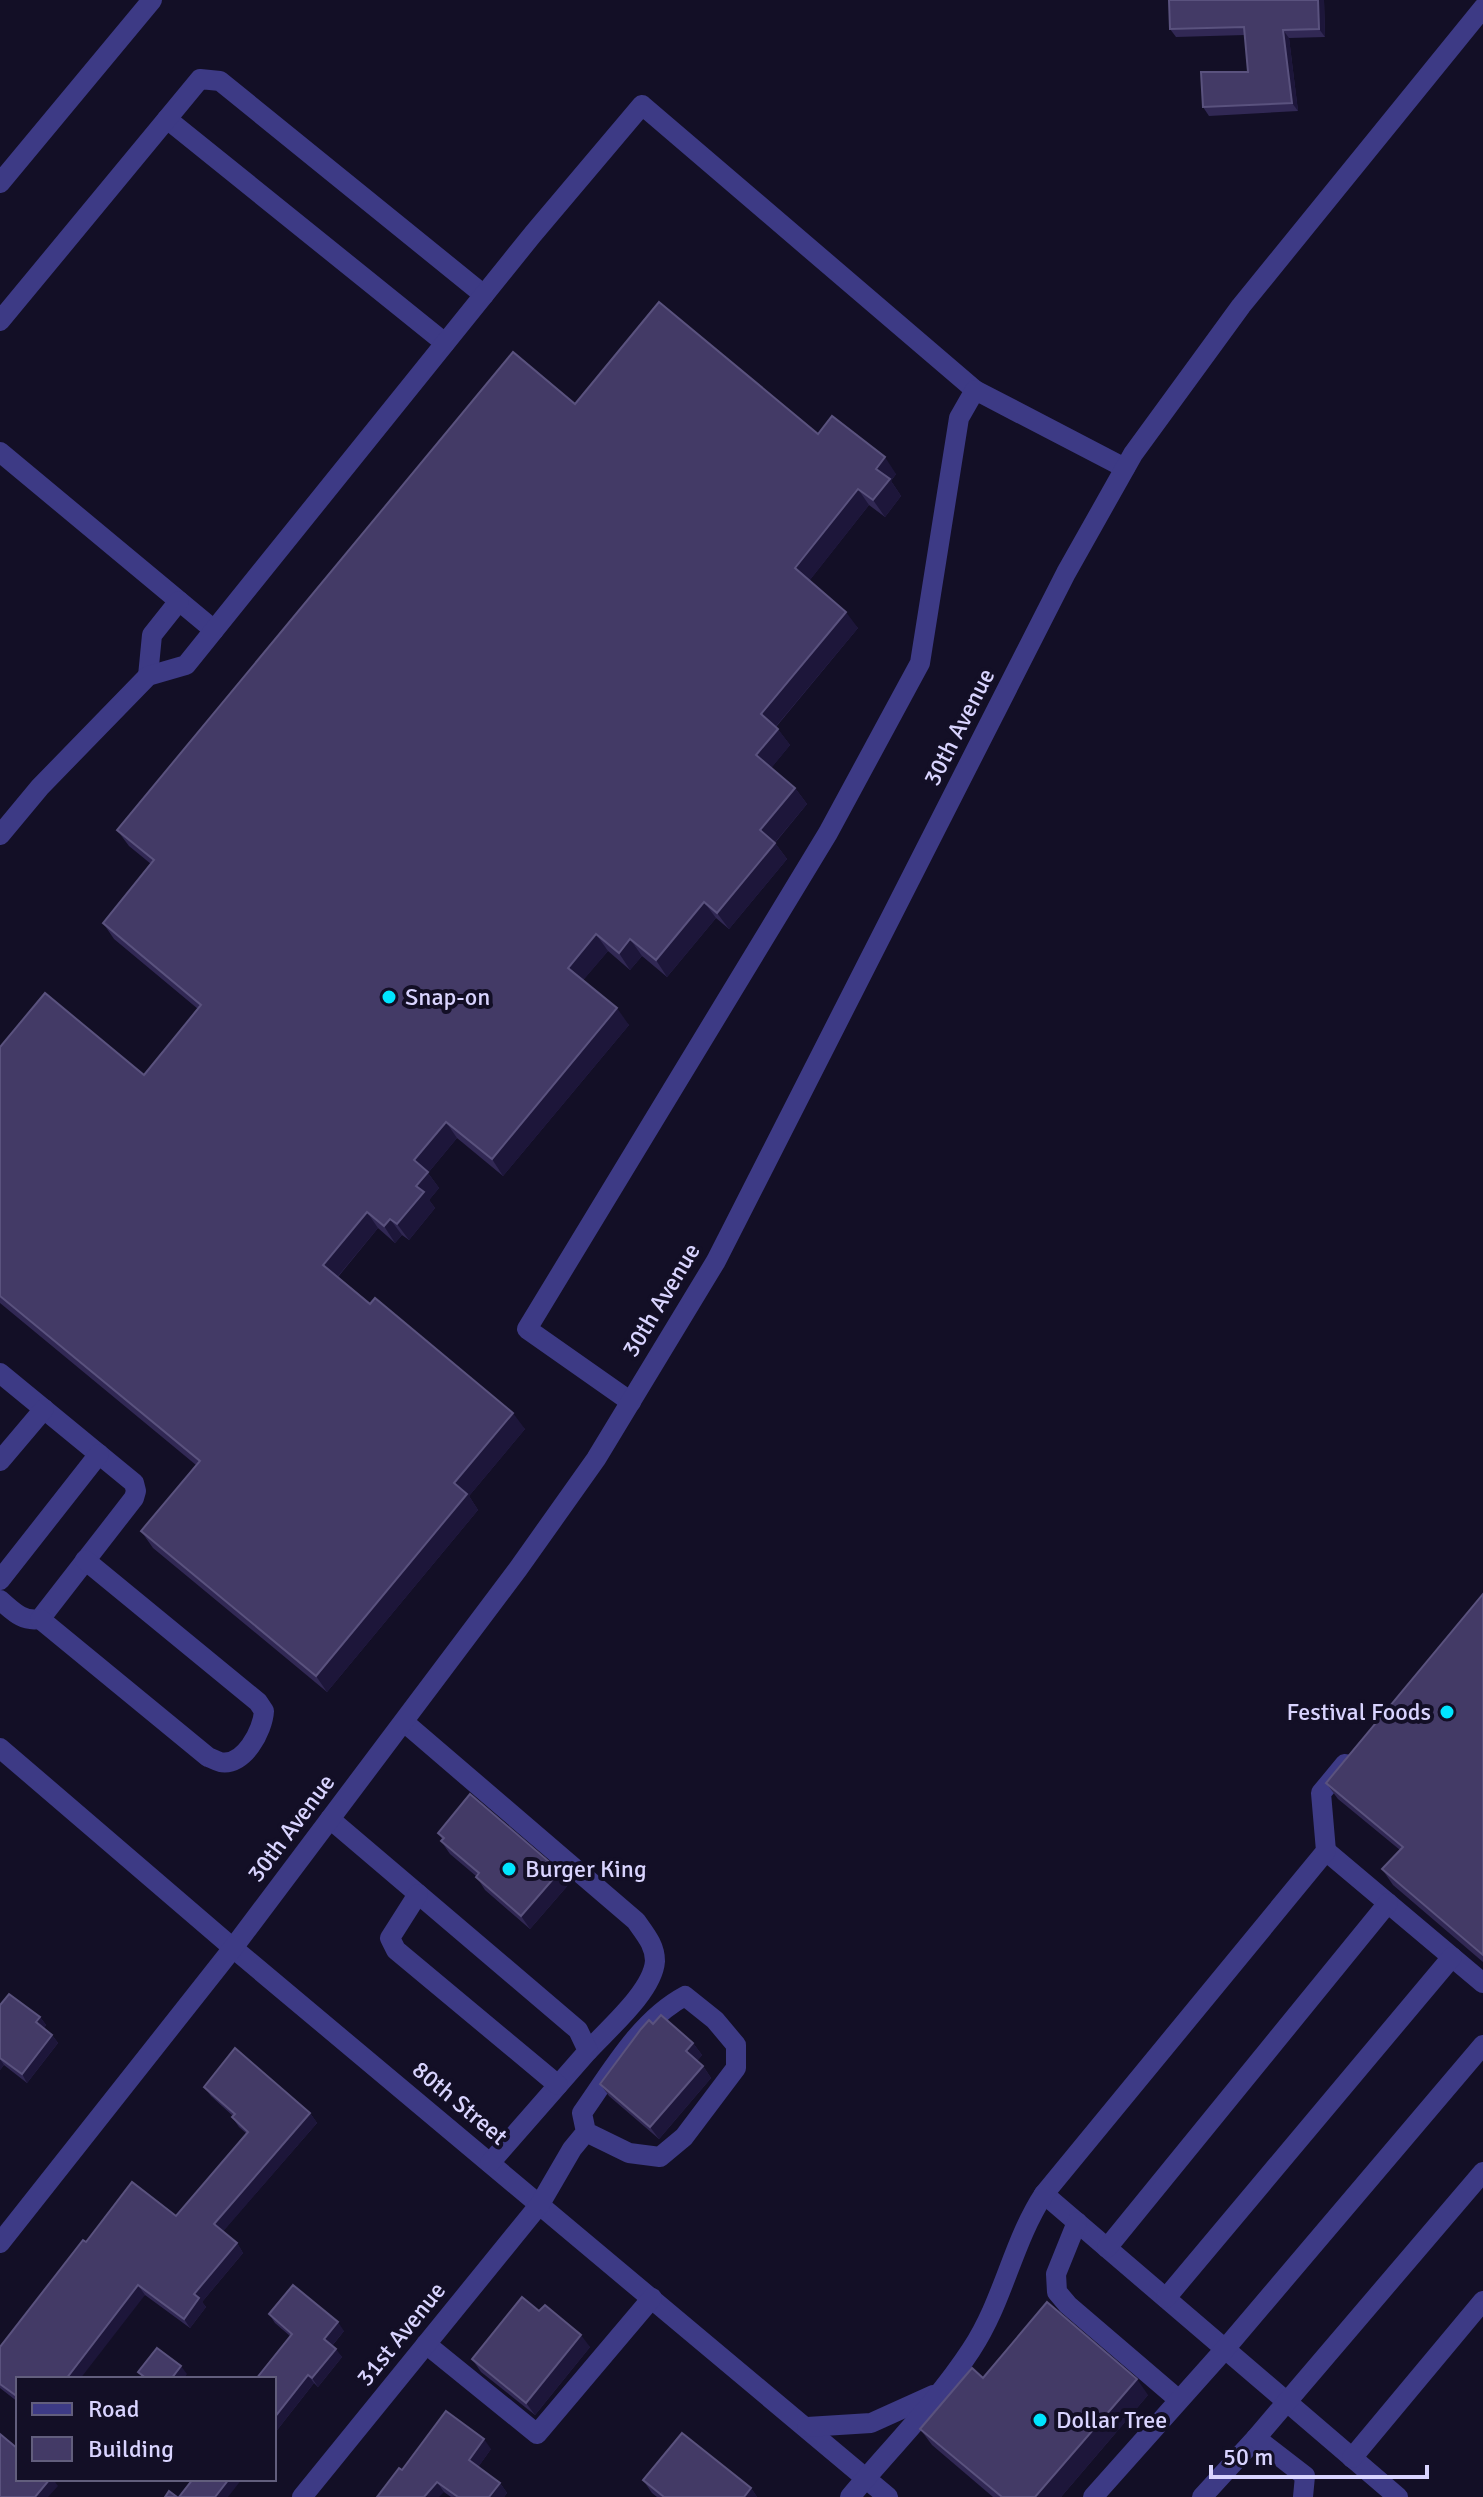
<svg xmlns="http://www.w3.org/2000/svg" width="1483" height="2497" font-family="Signika,sans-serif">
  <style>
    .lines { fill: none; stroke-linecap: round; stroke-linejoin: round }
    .minor { stroke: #3d3a85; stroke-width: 20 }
    .wall { fill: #312854 }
    .shaded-wall { fill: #1d163a }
    .building { fill: #433a66; stroke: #5a527e; stroke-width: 2 }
    .poi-dot { fill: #00e5ff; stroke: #130f26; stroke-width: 3 }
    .labels { text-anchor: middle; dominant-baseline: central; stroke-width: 8; stroke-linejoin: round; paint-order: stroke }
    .street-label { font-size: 24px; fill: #d9d4ff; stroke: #130f26 }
    .poi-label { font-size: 24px; fill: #d9d4ff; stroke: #130f26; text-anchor: start }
  </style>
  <rect width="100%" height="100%" fill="#130f26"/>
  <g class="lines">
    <g class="minor">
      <path d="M167,119L445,343"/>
      <path d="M0,183L152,0"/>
      <path d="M0,321L200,79L220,81L484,295"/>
      <path d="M0,452L214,630"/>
      <path d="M148,676L152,635L179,601"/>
      <path d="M0,835L40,787L148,676L186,665L533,234L642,105L975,390"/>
      <path d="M0,1373L134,1483L136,1491L134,1498L40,1619C22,1622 13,1611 0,1600"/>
      <path d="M631,1402L527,1329L828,833L920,663L959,418L975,390L1125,468"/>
      <path d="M0,1461L44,1409"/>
      <path d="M0,1580L99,1454"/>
      <path d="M40,1619L208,1757C209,1757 219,1762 220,1762C244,1767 263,1730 264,1711L258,1702L85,1560"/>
      <path d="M404,1722L636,1921C645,1934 655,1945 655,1961C653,1991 608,2029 588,2051"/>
      <path d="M0,1748L233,1948L888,2497"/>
      <path d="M330,1819L578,2030L588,2051L490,2163"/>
      <path d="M1326,1851L1483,1983"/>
      <path d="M418,1894L390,1938L396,1950L558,2085"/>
      <path d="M1044,2194L1398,2497"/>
      <path d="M1077,2222L1056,2274L1057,2292L1068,2305L1179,2400"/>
      <path d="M0,2243L233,1948L518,1569L596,1459L716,1261L1066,573L1133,454L1241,306L1483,8"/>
      <path d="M1107,2248L1388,1903"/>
      <path d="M1166,2298L1452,1957"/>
      <path d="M426,2344L537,2434L652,2298"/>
      <path d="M807,2427L871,2423L933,2395"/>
      <path d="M1352,2458L1483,2301"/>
      <path d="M302,2497L540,2204L572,2149L586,2132L629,2153L660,2157L684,2137L736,2068V2045L715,2020L685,1996C640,2020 611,2072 582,2113L586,2132"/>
      <path d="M850,2497C890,2449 937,2402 971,2350C1004,2300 1012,2243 1044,2194L1326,1851L1321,1793L1345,1764"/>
      <path d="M1093,2497L1225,2349L1483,2045"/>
      <path d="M1202,2497L1256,2438"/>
      <path d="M1303,2497L1305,2476L1256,2438L1483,2172"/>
    </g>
  </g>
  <g class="wall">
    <path d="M1169,0H1324L1325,37L1289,38L1298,111L1209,116L1203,107L1248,72L1245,35L1176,37L1170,29Z"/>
    <path d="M575,404L818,434L896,474L891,481L901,496L885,517L869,505L809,581L858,628L776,727L790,745L771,768L795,788L807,804L775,843L787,859L729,929L716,918L667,977L642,956L630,970L608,951L583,980L629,1025L503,1176L457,1138L428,1173L439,1188L429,1200L435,1208L409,1240L402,1235L395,1243L378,1228L338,1277L525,1429L469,1496L478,1510L327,1692L153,1548L141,1531L196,1465L0,1303V1047L144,1075L198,1009L114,939L103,923L151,864L129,846L117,830Z"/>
    <path d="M1483,1594V1962L1393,1885L1382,1869L1400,1850L1338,1799L1326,1783Z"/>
    <path d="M438,1833L569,1884L530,1929L485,1890L476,1876L450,1854L441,1841L442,1839Z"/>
    <path d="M0,2005L40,2017L46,2025L44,2028L52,2035L58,2043L27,2083L4,2065L0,2070Z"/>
    <path d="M653,2024L693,2043L702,2055L697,2061L703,2066L711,2078L659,2139L609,2096L600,2084Z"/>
    <path d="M204,2087L310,2113L317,2123L223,2231L237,2243L243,2253L202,2302L206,2307L190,2328L145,2295L18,2379V2402L0,2388V2347L86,2242L176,2216L247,2134L239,2127L232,2117L233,2116L211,2096Z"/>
    <path d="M539,2311L590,2347L535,2415L481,2372L472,2359Z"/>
    <path d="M269,2314L344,2331L332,2346L342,2357L318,2387L314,2383L274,2434L290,2336L275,2323Z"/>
    <path d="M1148,2395L1061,2497H993L932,2445L920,2429Z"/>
    <path d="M491,2449L478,2467L500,2483L507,2493L504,2497H451L444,2492L402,2470Z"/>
    <path d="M643,2480L751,2488L757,2497H657L652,2493Z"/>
  </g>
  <g class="shaded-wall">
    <path d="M1318,0H1324L1325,37L1319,29Z"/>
    <path d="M1283,30L1289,38L1298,111L1292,103Z"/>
    <path d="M885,457L896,474L891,481L901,496L885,517L873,500L876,469Z"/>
    <path d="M858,489L869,505L806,585L795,568Z"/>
    <path d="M846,612L858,628L772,731L761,714Z"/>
    <path d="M778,729L790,745L768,772L756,755Z"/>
    <path d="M795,788L807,804L771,847L760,830Z"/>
    <path d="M775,843L787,859L729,929L717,913Z"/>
    <path d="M704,902L716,918L667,977L656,960Z"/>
    <path d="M596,934L608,951L580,984L568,968Z"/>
    <path d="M630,939L642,956L630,970L619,953Z"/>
    <path d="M617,1008L629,1025L503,1176L492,1159Z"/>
    <path d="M446,1122L457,1138L428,1173L439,1188L429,1200L435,1208L409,1240L397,1224L416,1186L414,1160Z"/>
    <path d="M367,1212L378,1228L334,1281L323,1265Z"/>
    <path d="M390,1219L402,1235L395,1243L384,1226Z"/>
    <path d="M513,1413L525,1429L469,1496L478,1510L327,1692L316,1676L454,1483Z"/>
    <path d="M560,1871L569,1884L530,1929L521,1916Z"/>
    <path d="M40,2017L46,2025L42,2031L36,2022Z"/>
    <path d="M52,2035L58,2043L27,2083L22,2074Z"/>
    <path d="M693,2043L702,2055L695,2064L686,2051Z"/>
    <path d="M0,2059L4,2065L0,2070Z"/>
    <path d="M703,2066L711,2078L659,2139L650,2127Z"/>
    <path d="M310,2113L317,2123L221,2234L214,2224Z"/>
    <path d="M237,2243L243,2253L202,2302L206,2307L190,2328L184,2319L194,2294Z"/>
    <path d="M138,2285L145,2295L80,2379H66Z"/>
    <path d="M338,2322L344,2331L330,2348L324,2339Z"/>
    <path d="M581,2335L590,2347L535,2415L526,2403Z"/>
    <path d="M336,2349L342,2357L318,2387L312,2378Z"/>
    <path d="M181,2366L187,2374L184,2379H171Z"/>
    <path d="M308,2375L314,2383L274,2434V2418Z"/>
    <path d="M1137,2379L1148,2395L1061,2497H1035Z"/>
    <path d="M484,2439L491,2449L476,2470L469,2460Z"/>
    <path d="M50,2479H53L58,2486L48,2497H35Z"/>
    <path d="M229,2479H242L228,2497H215Z"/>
    <path d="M437,2482L444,2492L439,2497H424Z"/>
    <path d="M500,2483L507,2493L504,2497H489Z"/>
    <path d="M751,2488L757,2497H744Z"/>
  </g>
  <g class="building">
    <path d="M1169,0H1318L1319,29L1283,30L1292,103L1203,107L1201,72H1248L1244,27L1170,29Z"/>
    <path d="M659,302L818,434L832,416L885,457L876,469L890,479L873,500L858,489L795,568L846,612L761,714L778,729L756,755L795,788L760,830L775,843L717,913L704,902L656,960L630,939L619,953L596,934L568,968L617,1008L492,1159L446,1122L414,1160L428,1172L416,1186L424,1192L397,1224L390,1219L384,1226L367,1212L323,1265L370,1304L375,1298L513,1413L454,1483L467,1494L316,1676L141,1531L200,1461L0,1296V1047L45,993L144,1075L201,1005L103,923L154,860L117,830L513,352L575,404Z"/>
    <path d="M1483,1594V1955L1382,1869L1403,1847L1326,1783Z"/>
    <path d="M470,1794L560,1871L521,1916L476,1877L479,1873L441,1841L444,1838L438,1833Z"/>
    <path d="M9,1994L40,2017L36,2022L52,2035L22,2074L0,2058V2005Z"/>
    <path d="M661,2015L693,2043L686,2051L703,2066L650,2127L600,2084L641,2029L649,2020L653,2024Z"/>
    <path d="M235,2048L310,2113L214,2224L237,2243L194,2294L199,2298L184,2319L138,2285L66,2379H18V2397L0,2384V2347L83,2240L86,2242L132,2182L176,2216L248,2132L232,2117L235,2114L204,2087Z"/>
    <path d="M293,2285L338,2322L324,2339L336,2349L312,2378L308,2375L274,2418V2379H256L292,2334L269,2314Z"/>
    <path d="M522,2297L539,2311L545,2305L581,2335L526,2403L472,2359Z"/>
    <path d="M1047,2302L1137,2379L1035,2497H1002L920,2429L972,2368L983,2378Z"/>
    <path d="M157,2348L181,2366L171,2379H147L138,2372Z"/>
    <path d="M446,2411L484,2439L469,2460L500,2483L489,2497H458L437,2482L424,2497H377L399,2468L402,2470Z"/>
    <path d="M682,2433L751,2488L744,2497H664L643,2480Z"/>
    <path d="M0,2434L18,2449V2479H50L35,2497H0Z"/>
    <path d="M193,2479H229L215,2497H179Z"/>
    <path d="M169,2491L177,2497H165Z"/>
  </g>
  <g class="poi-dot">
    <circle cx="389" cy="997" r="8"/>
    <circle cx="1447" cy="1712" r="8"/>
    <circle cx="509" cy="1869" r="8"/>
    <circle cx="1040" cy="2420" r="8"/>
  </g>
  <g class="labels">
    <g class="street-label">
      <text transform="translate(959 727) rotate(-63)">30th Avenue</text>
      <text transform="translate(661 1300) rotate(-59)">30th Avenue</text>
      <text transform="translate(291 1828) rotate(-53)">30th Avenue</text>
      <text transform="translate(460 2103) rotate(40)">80th Street</text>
      <text transform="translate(401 2334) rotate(-51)">31st Avenue</text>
    </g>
    <g class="poi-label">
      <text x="405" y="997">Snap-on</text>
      <text x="1431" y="1712" text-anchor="end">Festival Foods</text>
      <text x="525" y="1869">Burger King</text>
      <text x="1056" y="2420">Dollar Tree</text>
    </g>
  </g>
  <rect x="16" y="2377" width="260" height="104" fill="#130f26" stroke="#625e7d" stroke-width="2"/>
  <rect x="32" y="2403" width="40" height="12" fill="#3d3a85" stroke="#625e7d" stroke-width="2"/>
  <text x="88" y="2417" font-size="24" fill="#d9d4ff">Road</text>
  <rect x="32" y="2437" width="40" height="24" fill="#433a66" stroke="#625e7d" stroke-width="2"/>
  <text x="88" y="2457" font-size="24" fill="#d9d4ff">Building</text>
  <path d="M1211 2465v12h216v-12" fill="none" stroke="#d9d4ff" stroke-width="4"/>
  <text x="1223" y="2465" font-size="24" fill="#d9d4ff" stroke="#130f26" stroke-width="6" paint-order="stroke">50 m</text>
</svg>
